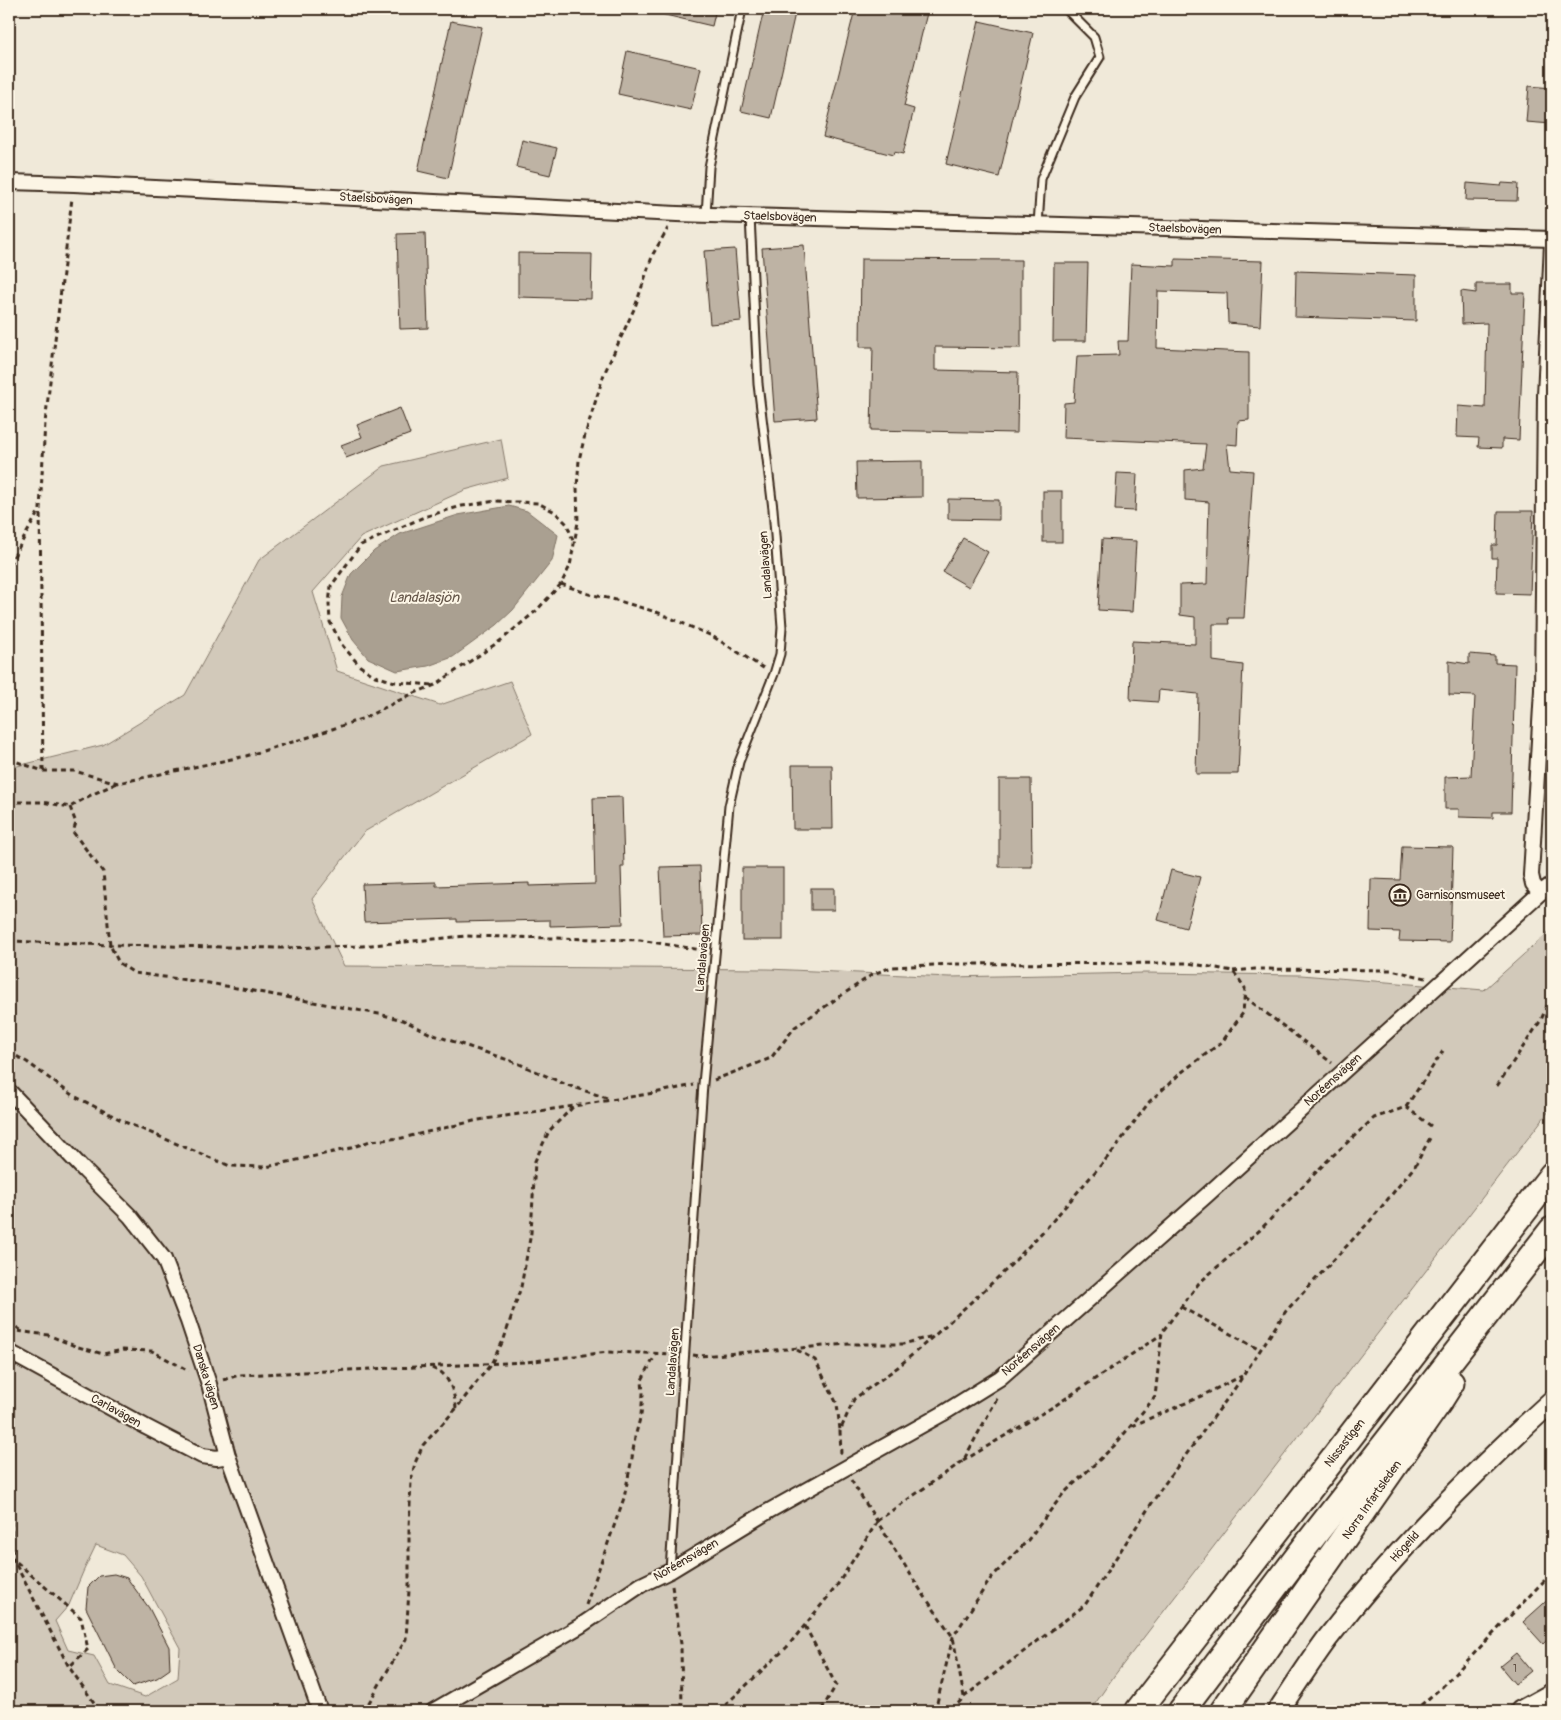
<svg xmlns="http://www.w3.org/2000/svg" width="1561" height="1720" font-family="Pangolin,sans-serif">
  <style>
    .green { fill: #d2c9ba; stroke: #867a6c; fill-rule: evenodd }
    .water { fill: #aaa091; stroke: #7e7163 }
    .building { fill: #beb3a4; stroke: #3b2a1e }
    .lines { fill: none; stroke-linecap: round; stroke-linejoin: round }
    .lane-casing { stroke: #3b2a1e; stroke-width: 11 }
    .street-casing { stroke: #3b2a1e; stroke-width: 18 }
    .secondary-casing { stroke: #3b2a1e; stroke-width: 24 }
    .highway-casing { stroke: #3b2a1e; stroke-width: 29 }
    .path { stroke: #3b2a1e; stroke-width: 3; stroke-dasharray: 5 4; stroke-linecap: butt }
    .lane { stroke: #fcf5e5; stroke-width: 7 }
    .street { stroke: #fcf5e5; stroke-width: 14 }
    .secondary { stroke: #fcf5e5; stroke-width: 20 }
    .highway { stroke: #fcf5e5; stroke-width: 25 }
    .labels { text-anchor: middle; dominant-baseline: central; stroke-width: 4; stroke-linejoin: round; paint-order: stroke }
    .number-label { font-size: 10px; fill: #5c4c40 }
    .street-label { font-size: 12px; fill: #3b2a1e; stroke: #fcf5e5 }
    .poi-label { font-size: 12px; fill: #3b2a1e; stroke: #fcf5e5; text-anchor: start }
    .water-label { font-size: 14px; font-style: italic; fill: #625346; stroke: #fcf5e5 }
  </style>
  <rect width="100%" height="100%" fill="#f0e9d9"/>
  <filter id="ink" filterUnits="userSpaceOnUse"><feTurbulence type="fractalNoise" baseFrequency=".02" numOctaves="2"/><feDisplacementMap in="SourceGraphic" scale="10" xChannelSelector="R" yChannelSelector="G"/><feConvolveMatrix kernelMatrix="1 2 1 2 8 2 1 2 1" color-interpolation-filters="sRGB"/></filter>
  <g filter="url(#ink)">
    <path class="green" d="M501,439L508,478L465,490L361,537L313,592L337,671L440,705L510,681L532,734L364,832L312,899L344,966L768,969L950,977L1145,973L1301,975L1484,990L1552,929V1107L1114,1676L1090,1711H9V768L103,745L185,695L259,560L384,466ZM96,1545L123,1555L141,1576L180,1648L178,1678L145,1697L110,1685L94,1656L68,1650L55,1621L69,1605L83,1572Z"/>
    <path class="water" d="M509,506L527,511L558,535L552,561L513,610L497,625L453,657L428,666L397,671L368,658L353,640L341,618L342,597L351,574L374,551L400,534L458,515Z"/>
    <g class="building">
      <path d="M662,9H716L712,26L661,14Z"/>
      <path d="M764,9H796L771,118L741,111Z"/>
      <path d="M855,9H928L904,106L914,109L903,154L894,152L893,155L823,137Z"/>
      <path d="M451,21L482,27L448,178L418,171Z"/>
      <path d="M979,21L1033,33L999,177L946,164Z"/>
      <path d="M627,51L701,68L691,110L618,94Z"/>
      <path d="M1529,86L1552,88V124L1526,122Z"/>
      <path d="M522,140L557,148L550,175L516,167Z"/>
      <path d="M1467,183L1501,186L1502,183L1518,184L1517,201L1466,200Z"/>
      <path d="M425,233L428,328L400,329L397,234Z"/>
      <path d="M804,245L817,418L775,421L762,248Z"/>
      <path d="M735,249L741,321L710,324L704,251Z"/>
      <path d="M518,253L592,254L591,299L518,297Z"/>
      <path d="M861,259L1021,260V348L935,347V370L1018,372L1017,433L871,430L873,347H860Z"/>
      <path d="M1175,259L1263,261L1260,326L1228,323L1227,293L1158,291L1157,348L1249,352V420L1238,421L1237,445L1227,444L1230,469L1253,471L1244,618H1228L1229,624H1213V661L1243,665L1238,774H1196L1198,694L1159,690L1158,702L1130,700L1132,641L1195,644V617L1180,615V585L1207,584L1209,502L1185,500V470L1203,468L1206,444L1063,438L1064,403L1074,402L1077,356L1119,355L1118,341H1128L1131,264L1175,266Z"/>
      <path d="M1054,263H1088L1086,341H1053Z"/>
      <path d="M1296,271L1416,275V321L1295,317Z"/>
      <path d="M1476,284H1512V293H1525L1519,440L1502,439V448L1478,447L1479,438L1457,437L1458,406L1485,408L1487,323L1462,324L1461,291L1476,293Z"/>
      <path d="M400,408L410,434L346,458L341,445L362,437L357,425Z"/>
      <path d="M922,461V497L857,498L856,462Z"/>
      <path d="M1117,473L1137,474L1135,511L1115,510Z"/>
      <rect x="1043" y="491" width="19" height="51"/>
      <path d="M948,499L999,500V520L948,519Z"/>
      <path d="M1498,511H1533L1530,594L1496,593L1497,558H1492V545H1497Z"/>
      <path d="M963,538L988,552L969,587L943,572Z"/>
      <path d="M1102,539L1136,541L1132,612L1098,610Z"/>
      <path d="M1469,654L1495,656V663L1515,664L1511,812H1493V818L1459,817V809H1445V777L1471,776L1475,696L1449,695V661L1469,664Z"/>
      <path d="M792,765H832L833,829H793Z"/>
      <path d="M999,779H1031L1032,867H999Z"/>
      <path d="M622,797L624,867H621L623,924L550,926V920L457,922V919L364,922L362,884L436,882V886L529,883V886L595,884L593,798Z"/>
      <path d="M1402,846L1453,847L1450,942L1399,941L1400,932L1370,931L1371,879L1400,880Z"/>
      <path d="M700,866L702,935L663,936L660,867Z"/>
      <rect x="742" y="868" width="41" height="72"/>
      <path d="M1171,870L1200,877L1186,928L1158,920Z"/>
      <rect x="811" y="888" width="23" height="22"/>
      <path d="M114,1574L127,1578L149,1608L169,1647L170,1669L157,1678L133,1686L117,1670L86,1608L88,1587L99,1576Z"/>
      <path d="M1552,1596V1635L1543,1644L1523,1622Z"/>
      <path d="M1516,1653L1531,1671L1515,1684L1500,1666Z"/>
    </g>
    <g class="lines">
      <g class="lane-casing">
        <g id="lane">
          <path d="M706,215L709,167L742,9"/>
          <path d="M1038,225L1041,179L1075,97L1100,57L1094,37L1066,9"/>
          <path d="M670,1570L703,1084L729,806L739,762L774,674L780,654L782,627L773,509L758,384L750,216"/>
        </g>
      </g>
      <g class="street-casing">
        <g id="street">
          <path d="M9,182L74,184L677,214L1552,239"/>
          <path d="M1540,893L1533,884L1531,875L1542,690L1545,396L1552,243"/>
          <path d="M9,1091L85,1171L130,1216L164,1259L188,1321L209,1384L228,1456L320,1711"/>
          <path d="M9,1352L146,1427L202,1456L217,1458L228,1456"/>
          <path d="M433,1711L580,1626L641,1585L670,1571L767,1512L942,1414L1000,1378L1207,1195L1540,893L1552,884"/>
        </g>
      </g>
      <g class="secondary-casing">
        <g id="secondary">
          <path d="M1278,1711C1294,1687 1310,1662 1327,1639C1394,1552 1471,1475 1552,1401"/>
          <path d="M1521,1711L1552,1694"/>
        </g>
      </g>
      <g class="highway-casing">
        <g id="highway">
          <path d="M1138,1711L1552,1175"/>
          <path d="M1181,1711L1305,1547L1552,1230"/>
          <path d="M1223,1711L1439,1402L1451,1383"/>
        </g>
      </g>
      <g class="path">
        <path d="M9,565L39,511"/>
        <path d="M561,584L589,594L616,600L659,613L712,636L765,669"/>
        <path d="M432,685L395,682L375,676L360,666L342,645L330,622L329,604L331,586L361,545L424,517L462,506L496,501L538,503L555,512L567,524L573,541"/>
        <path d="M9,759L43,771H74L118,783L246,756L309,737L364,718L412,694L435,685L500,641L536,611L561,584L570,566L578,522L577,488L579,460L585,435L604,374L635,307L653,254L668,228"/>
        <path d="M43,771L40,509L45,423L72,198"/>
        <path d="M9,802H42L70,807L91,795L117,783"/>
        <path d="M70,807L76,823L73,832L103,872L110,945L119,963L134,973L209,983L379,1014L403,1020L431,1034L517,1063L567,1085L610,1099"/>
        <path d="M9,941L110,945L281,948L362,946L466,936L640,940L707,951"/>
        <path d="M1233,971L1255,969L1391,970L1426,978"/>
        <path d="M1245,997L1332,1063"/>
        <path d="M9,1052L27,1062L72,1095L127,1123L230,1166L266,1167L351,1148L370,1141L402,1138L478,1120L574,1106L654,1093L694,1085"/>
        <path d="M714,1080L771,1058L795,1027L873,974L892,967L953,964L1188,963L1233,971L1245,988L1243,1013L1222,1042L1182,1072L1150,1101L1113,1151L1050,1224L1006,1270L935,1335L898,1367L854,1399L840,1431L841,1454"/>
        <path d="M1497,1086L1541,1020L1552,994"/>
        <path d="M1406,1107L1443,1051"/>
        <path d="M1181,1307L1260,1350"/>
        <path d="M9,1322L22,1331"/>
        <path d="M9,1330L48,1335L75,1346L103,1354L123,1350L152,1351L189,1371"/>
        <path d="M797,1350L815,1360L837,1404L840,1430"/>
        <path d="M693,1355L700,1356L849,1344H903L933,1336"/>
        <path d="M432,1368C435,1370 441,1371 443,1374C451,1382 456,1399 456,1410"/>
        <path d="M223,1380L239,1375L526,1362L608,1352L675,1354"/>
        <path d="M1132,1426L1195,1399L1242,1376"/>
        <path d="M963,1461L1056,1405L1162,1334"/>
        <path d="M9,1476L13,1559L69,1667L100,1711"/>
        <path d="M851,1480L921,1591L953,1637L964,1697L951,1711"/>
        <path d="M877,1521L963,1461L999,1395"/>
        <path d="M9,1558L13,1559L81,1618L88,1649L69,1667"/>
        <path d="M672,1586L681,1644L682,1711"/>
        <path d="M586,1605L624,1498L632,1458L635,1437L641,1415L643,1394L642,1380L656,1354"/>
        <path d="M805,1626L836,1685L821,1711"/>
        <path d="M964,1697L1085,1605L1163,1486L1235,1388L1286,1311L1370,1221L1415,1166L1430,1138"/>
        <path d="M364,1711L406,1639L409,1590V1527L411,1481L415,1463L423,1445L455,1410L491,1364L504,1339L521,1287L531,1233L535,1161L549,1131L574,1106"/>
        <path d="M719,1711L787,1647L836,1587L877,1522"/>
        <path d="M935,1711L953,1637L991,1578L1028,1540L1063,1494L1114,1446L1155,1397L1162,1332L1199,1283L1260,1230L1326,1162L1374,1118L1406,1107L1431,1126"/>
        <path d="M1414,1711L1443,1686L1538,1587L1549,1576L1552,1569"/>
      </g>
      <use href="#lane" class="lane"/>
      <use href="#street" class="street"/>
      <use href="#secondary" class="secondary"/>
      <use href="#highway" class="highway"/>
    </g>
  </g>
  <defs>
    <g id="museum-ring" transform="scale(1.125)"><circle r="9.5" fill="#fcf5e5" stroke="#3b2a1e" stroke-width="1.5"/><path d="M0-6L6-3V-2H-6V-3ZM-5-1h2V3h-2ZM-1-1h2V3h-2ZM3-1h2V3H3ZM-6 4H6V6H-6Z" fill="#3b2a1e"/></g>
  </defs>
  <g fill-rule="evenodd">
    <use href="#museum-ring" x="1400" y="895"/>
  </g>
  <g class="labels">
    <g class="number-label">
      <text x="1515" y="1669">1</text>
    </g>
    <g class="street-label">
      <text transform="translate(376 199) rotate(3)">Staelsbovägen</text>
      <text transform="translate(780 217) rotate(2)">Staelsbovägen</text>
      <text transform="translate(1185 229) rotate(2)">Staelsbovägen</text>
      <text transform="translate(766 565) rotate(-94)">Landalavägen</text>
      <text transform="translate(703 958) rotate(-85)">Landalavägen</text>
      <text transform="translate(1333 1080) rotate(-42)">Noréensvägen</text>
      <text transform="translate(1031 1350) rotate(-41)">Noréensvägen</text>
      <text transform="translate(673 1362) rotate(-86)">Landalavägen</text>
      <text transform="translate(206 1377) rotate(73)">Danska vägen</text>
      <text transform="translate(116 1411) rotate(29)">Carlavägen</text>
      <text transform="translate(1345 1443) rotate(-52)">Nissastigen</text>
      <text transform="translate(1372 1500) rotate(-55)">Norra Infartsleden</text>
      <text transform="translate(1405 1547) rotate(-48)">Högelid</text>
      <text transform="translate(686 1560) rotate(-30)">Noréensvägen</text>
    </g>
    <g class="poi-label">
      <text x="1416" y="895">Garnisonsmuseet</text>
    </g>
    <g class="water-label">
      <text x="424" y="597">Landalasjön</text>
    </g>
  </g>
  <rect width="1561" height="1720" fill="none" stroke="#fcf5e5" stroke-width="30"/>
  <rect x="15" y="15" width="1531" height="1690" fill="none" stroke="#3b2a1e" stroke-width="2" filter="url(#ink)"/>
</svg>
